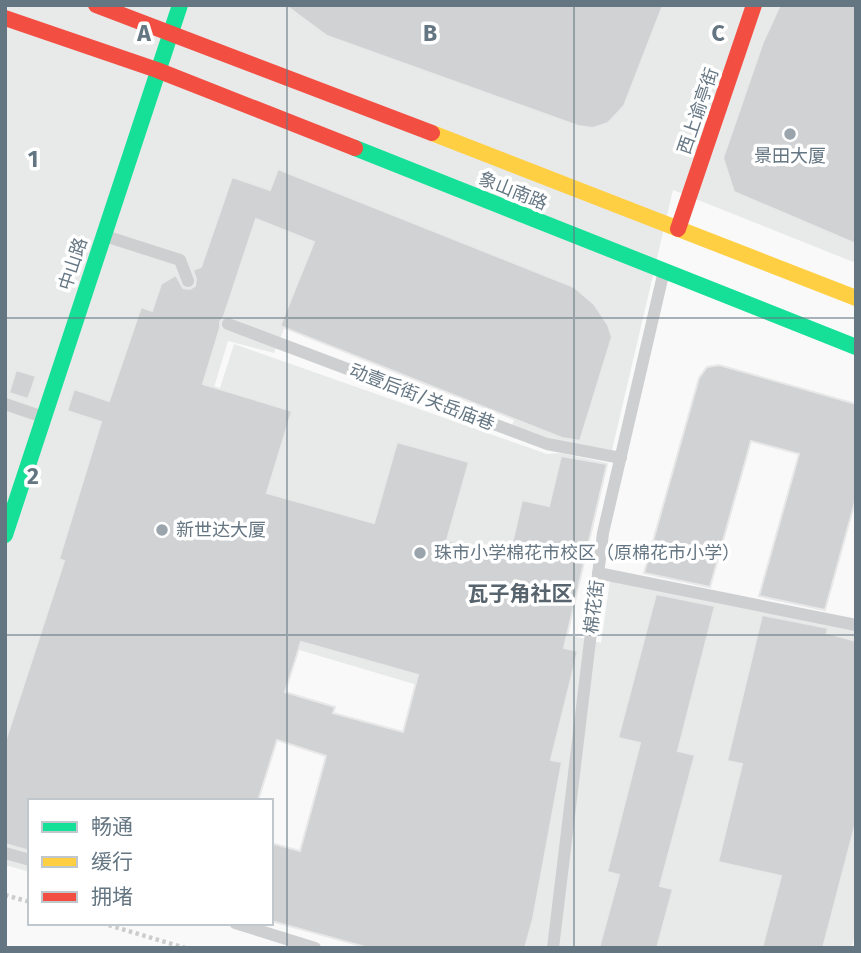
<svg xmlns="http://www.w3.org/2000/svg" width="861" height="953" font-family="'Fira Sans','Noto Sans SC',sans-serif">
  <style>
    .built { fill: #e8e9e9 }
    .building { fill: #d0d2d3; stroke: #e8e8e8; stroke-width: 2; fill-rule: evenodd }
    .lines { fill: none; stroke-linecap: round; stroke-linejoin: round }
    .path { stroke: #cbcccd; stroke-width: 4.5; stroke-dasharray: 3.5 3.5; stroke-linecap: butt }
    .lane { stroke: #cecfd0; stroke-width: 12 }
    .fast { stroke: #16e098; stroke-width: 16 }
    .slow { stroke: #ffcf43; stroke-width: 16 }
    .jam { stroke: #f24e42; stroke-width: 16 }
    .grid { fill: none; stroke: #657683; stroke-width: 2; stroke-opacity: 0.55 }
    .poi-dot { fill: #99a4ac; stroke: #fff; stroke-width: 2.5 }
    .labels { text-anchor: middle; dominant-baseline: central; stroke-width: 7; stroke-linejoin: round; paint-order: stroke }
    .street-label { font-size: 18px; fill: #657683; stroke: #fff }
    .poi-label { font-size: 18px; fill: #657683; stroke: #fff; text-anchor: start }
    .quarter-label { font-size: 21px; font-weight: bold; fill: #57646e; stroke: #fff }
    .grid-label { font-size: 23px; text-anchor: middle; font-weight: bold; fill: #657683; stroke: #fff; stroke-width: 7; stroke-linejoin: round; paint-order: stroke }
  </style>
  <rect width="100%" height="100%" fill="#f9f9f9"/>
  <g class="built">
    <path d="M5,5H856V263L673,190L612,450L549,439L512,425L546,343L315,254L274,353L228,341L89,801H30V872L5,865Z"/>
    <path d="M234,344L547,454L561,453L607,463L570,622L484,602L461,698L229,629L191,479Z"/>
    <path d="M611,574L856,629V932L851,948H511L559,632L601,643Z"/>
  </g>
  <g class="building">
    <path d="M285,5H663L624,106L608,123L593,128L578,126L327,36Z"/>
    <path d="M780,5H856V244L734,192L723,158L763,42Z"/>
    <path d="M278,169L574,287L594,304L608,325L612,337L580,441L562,438L280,326L314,242L256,219L224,316L220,322V328L203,384L292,411L267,493L374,523L397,442L469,462L447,540L509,557L522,500L549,506L561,456L607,464L564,648L578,651L551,760L562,762L533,919L525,948H369L271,921V843L300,851L326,756L277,740L258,801H30V851L5,844V742L64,561L59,559L101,422L67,411L74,389L109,401L141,307L152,311L161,284L176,275L183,288L190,289L195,286L196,279L193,270L201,267L232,177L270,190ZM301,642L418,675L403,732L333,713L335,707L285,692Z"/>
    <path d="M719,365L856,404V498L825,610L759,596L799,454L751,441L710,587L644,573L699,378L707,367Z"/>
    <path d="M16,370L36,376L28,399L9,393Z"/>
    <path d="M656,594L715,606L678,751L695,755L660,886L673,889L657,948H599L619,875L607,872L640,743L618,738Z"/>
    <path d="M762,615L828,628L827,633L856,641V822L823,948H762L781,876L718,862L742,764L727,761Z"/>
  </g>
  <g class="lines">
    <g class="path">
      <path d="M5,895L30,902"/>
      <path d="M102,923L185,948"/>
    </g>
    <g class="lane">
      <path d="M105,236L180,260L188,281"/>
      <path d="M228,324L547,444L621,458"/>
      <path d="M5,404L43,417"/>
      <path d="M598,573L856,625"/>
      <path d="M5,853L30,860"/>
      <path d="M235,923L315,948"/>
      <path d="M553,948L603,533L663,275"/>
    </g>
    <g class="fast">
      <path d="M355,148L856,347"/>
      <path d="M5,535L180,5"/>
    </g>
    <path class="slow" d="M432,133L856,298"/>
    <g class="jam">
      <path d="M96,5L432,133"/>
      <path d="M5,18L157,70L355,148"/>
      <path d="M678,229L754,5"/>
    </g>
  </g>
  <path class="grid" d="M287,5V948M574,5V948M5,318H856M5,635H856"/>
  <g class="poi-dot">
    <circle cx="790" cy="134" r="7"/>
    <circle cx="162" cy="530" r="7"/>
    <circle cx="420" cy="553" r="7"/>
  </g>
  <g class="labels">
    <g class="street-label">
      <text transform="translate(698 111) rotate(-71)">西上谕亭街</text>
      <text transform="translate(513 191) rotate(22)">象山南路</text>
      <text transform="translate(73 264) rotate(-72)">中山路</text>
      <text transform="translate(422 397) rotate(21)">动壹后街/关岳庙巷</text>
      <text transform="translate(594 607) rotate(-83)">棉花街</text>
    </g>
    <g class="poi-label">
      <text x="790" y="156" text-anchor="middle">景田大厦</text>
      <text x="176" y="530">新世达大厦</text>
      <text x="434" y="553">珠市小学棉花市校区（原棉花市小学）</text>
    </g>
    <g class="quarter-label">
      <text x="520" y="594">瓦子角社区</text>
    </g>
  </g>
  <g class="grid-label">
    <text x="144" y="41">A</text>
    <text x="430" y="41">B</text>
    <text x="718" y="41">C</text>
    <text x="33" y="167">1</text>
    <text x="33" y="484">2</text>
  </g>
  <rect width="861" height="953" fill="none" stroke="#657683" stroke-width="14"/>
  <rect x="28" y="799" width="245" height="126" fill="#ffffff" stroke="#c1c8cd" stroke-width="2"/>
  <rect x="42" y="822" width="35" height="10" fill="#16e098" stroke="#c1c8cd" stroke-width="2"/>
  <text x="91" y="834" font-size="21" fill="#657683">畅通</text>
  <rect x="42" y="857" width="35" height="10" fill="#ffcf43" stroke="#c1c8cd" stroke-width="2"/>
  <text x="91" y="869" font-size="21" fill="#657683">缓行</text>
  <rect x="42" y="892" width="35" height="10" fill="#f24e42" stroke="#c1c8cd" stroke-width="2"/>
  <text x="91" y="904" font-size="21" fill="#657683">拥堵</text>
</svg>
